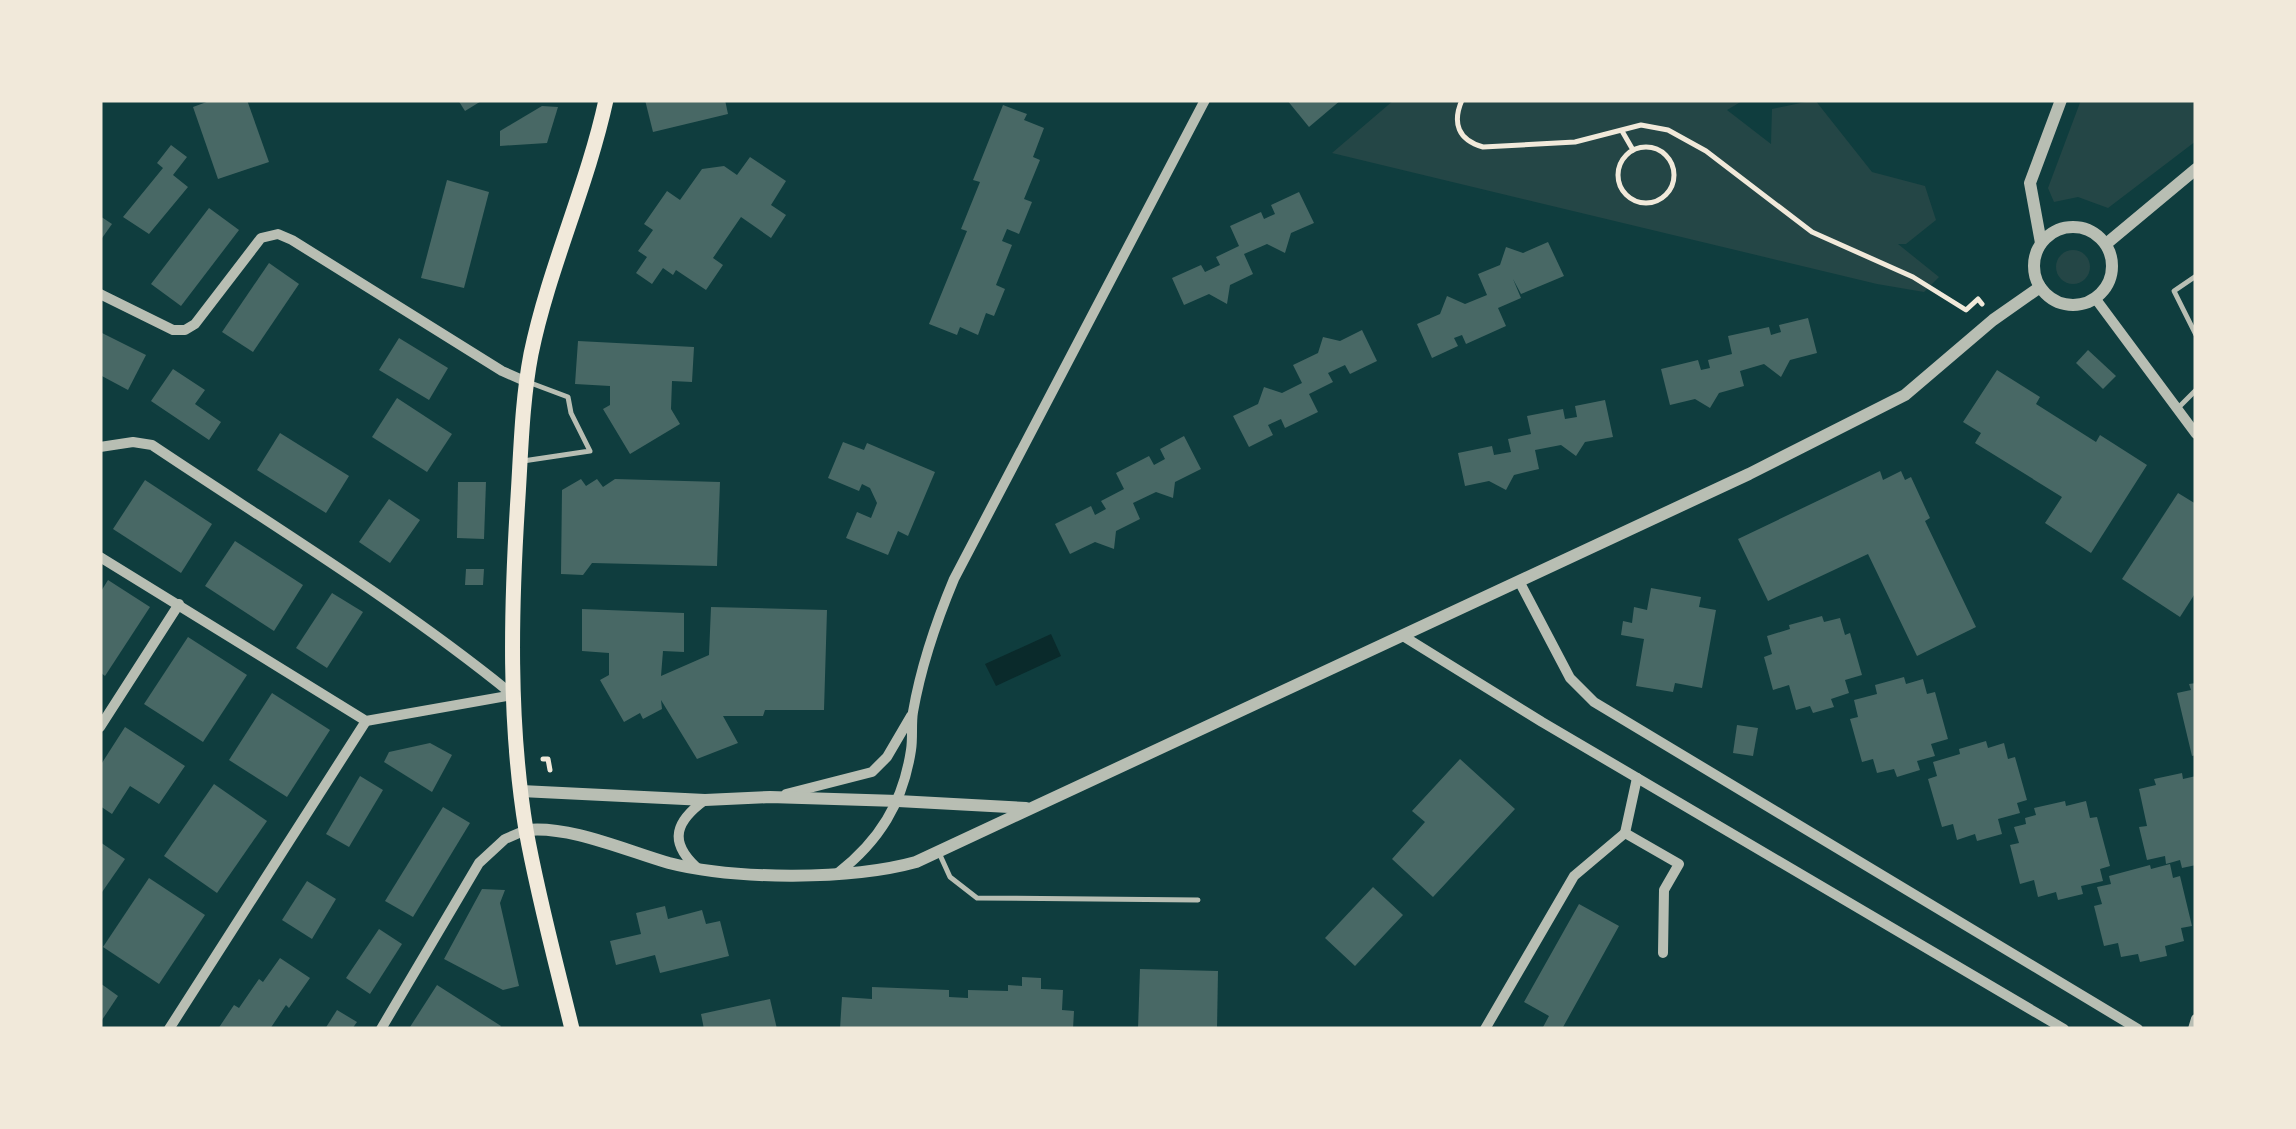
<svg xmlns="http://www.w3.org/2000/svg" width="2296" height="1129" font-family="Ubuntu,sans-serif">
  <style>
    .green { fill: #244646 }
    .water { fill: #0a2a2b }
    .building { fill: #486865 }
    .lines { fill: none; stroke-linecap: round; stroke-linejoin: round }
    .path { stroke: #f1e9da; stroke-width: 5 }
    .service { stroke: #b8beb3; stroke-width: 5 }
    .minor { stroke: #b8beb3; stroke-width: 10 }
    .tertiary { stroke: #b8beb3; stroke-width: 12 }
    .secondary { stroke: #f1e9da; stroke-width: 15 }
  </style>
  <rect width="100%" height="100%" fill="#0f3d3e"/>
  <g class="green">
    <path d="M1394,100H1744L1727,110L1771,144L1772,109L1815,100L1872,172L1925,186L1936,220L1906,244H1898L1939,277L1924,292L1877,284L1332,153Z"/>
    <path d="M2081,100H2196V141L2108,208L2078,197L2054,202L2048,188Z"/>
    <circle cx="2073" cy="267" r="17"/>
  </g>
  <path class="water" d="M1051,634L1061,656L996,686L985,664Z"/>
  <g class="building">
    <path d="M212,100H247L269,162L218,179L193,107Z"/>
    <path d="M458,100H483L465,111Z"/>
    <path d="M645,100H725L728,114L653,132Z"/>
    <path d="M1287,100H1341L1309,127Z"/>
    <path d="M1003,105L1027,114L1024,120L1044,128L1033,157L1040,160L1024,199L1032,202L1019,234L1007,229L1002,241L1012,245L996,285L1005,289L994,316L986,313L978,335L960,327L957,335L929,324L967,231L961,229L980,182L973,180Z"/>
    <path d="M542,106L558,107L547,143L500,146V131Z"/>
    <path d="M171,145L187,157L173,175L188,187L149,234L123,217L163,168L157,163Z"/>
    <path d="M750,157L786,181L771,205L786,215L771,238L741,217L713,258L723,265L706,290L676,270L673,275L663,268L652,284L636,273L647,257L638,251L653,230L644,224L667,191L680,200L702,169L724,166L737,175Z"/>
    <path d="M447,180L489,192L464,288L421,278Z"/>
    <path d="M1299,192L1314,223L1291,233L1285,253L1267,244L1244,254L1253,274L1230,285L1227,304L1209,294L1184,305L1172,278L1201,265L1205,272L1220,265L1216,257L1239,246L1230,226L1261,212L1264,219L1275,214L1271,205Z"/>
    <path d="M209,208L239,230L181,306L151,284Z"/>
    <path d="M100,216L112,224L100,241Z"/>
    <path d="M1548,242L1564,276L1521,294L1513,279L1521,298L1498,308L1506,326L1466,344L1462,335L1454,338L1458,346L1432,358L1417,324L1440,314L1447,296L1465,304L1487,295L1478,274L1500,265L1506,247L1523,253Z"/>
    <path d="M269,263L299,284L253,352L222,332Z"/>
    <path d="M1808,318L1817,353L1790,360L1781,377L1764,364L1740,371L1744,386L1719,393L1710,408L1695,399L1670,405L1661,369L1698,360L1701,370L1710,368L1708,360L1732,354L1728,336L1769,327L1771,335L1781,332L1779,325Z"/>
    <path d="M1362,330L1377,361L1350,374L1345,365L1328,373L1333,382L1309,394L1318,412L1285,428L1281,419L1268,425L1273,435L1249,447L1233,416L1258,404L1264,387L1282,393L1302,383L1293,365L1318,353L1323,337L1340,341Z"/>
    <path d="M100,332L146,355L128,390L100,375Z"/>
    <path d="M399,338L448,368L429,400L379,370Z"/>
    <path d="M578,341L694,347L692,382L672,381L671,409L680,424L630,454L603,409L610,405V386L575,384Z"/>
    <path d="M2088,350L2116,376L2103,389L2076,363Z"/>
    <path d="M173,369L205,390L195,404L221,422L209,440L151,401Z"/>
    <path d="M1997,370L2040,397L2036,404L2096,442L2100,435L2147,465L2091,553L2045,523L2062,497L1975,443L1981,433L1963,422Z"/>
    <path d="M397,398L452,434L427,472L372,437Z"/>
    <path d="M1605,400L1613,437L1585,442L1576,456L1561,445L1535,450L1539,469L1514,475L1506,490L1489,481L1465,486L1458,453L1492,446L1494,455L1511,452L1508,439L1531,434L1527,416L1563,409L1565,419L1577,417L1575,406Z"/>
    <path d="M280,433L349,476L326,513L257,470Z"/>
    <path d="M1184,436L1201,469L1175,482L1173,498L1156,492L1133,503L1140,519L1116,531L1114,549L1095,542L1070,554L1055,524L1091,506L1095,515L1106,509L1101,501L1124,489L1116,473L1149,456L1154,465L1165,459L1160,449Z"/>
    <path d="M843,442L864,450L867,443L935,472L908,536L898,531L888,555L846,538L857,512L871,518L877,503L870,488L862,484L859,491L828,478Z"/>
    <path d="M1880,471L1883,480L1901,471L1905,480L1911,477L1930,518L1925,521L1976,627L1917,656L1868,554L1768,601L1738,539Z"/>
    <path d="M581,479L586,486L597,479L603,487L615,479L720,482L717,566L592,563L583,575L561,574L562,490Z"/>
    <path d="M145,480L212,524L181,573L113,529Z"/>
    <path d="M458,482H486L484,539L457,538Z"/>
    <path d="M2178,493L2196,504V592L2180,617L2122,579Z"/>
    <path d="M389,499L420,520L390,563L359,542Z"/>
    <path d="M235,541L303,585L274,631L205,586Z"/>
    <path d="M466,569H484L483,585H465Z"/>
    <path d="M108,580L150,607L105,676L100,672V593Z"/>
    <path d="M1651,588L1701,597L1699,607L1716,610L1702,688L1675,683L1673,692L1636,686L1644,639L1621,635L1623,621L1632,623L1634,607L1647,610Z"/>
    <path d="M332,593L363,612L327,668L296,648Z"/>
    <path d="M711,607L827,610L824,710H765L763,716H723L738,743L697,759L661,700L662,709L643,719L640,713L624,722L600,680L609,675V653L582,651V609L684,613V652L663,651L661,676L709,655Z"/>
    <path d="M1822,616L1824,622L1840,618L1845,635L1850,633L1862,675L1845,680L1849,693L1831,699L1834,707L1813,713L1810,706L1796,710L1789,685L1773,690L1764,657L1772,654L1767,636L1790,629L1789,625Z"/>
    <path d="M188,637L247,675L203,742L144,704Z"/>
    <path d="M1904,677L1906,684L1923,679L1927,694L1935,692L1948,739L1931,744L1935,756L1917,761L1920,770L1897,777L1894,769L1877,773L1873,759L1862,762L1850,719L1858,717L1854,700L1877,694L1875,685Z"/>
    <path d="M2196,683V755L2192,756L2177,693L2191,690L2189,684Z"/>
    <path d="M272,693L330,730L287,797L229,760Z"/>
    <path d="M1737,725L1758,728L1753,756L1733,753Z"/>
    <path d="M125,727L185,766L159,804L130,786L112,814L100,806V766Z"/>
    <path d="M1986,741L1988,748L2004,743L2008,759L2015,757L2027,800L2017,803L2020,813L1998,819L2002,834L1977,841L1975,834L1957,840L1953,824L1942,827L1928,779L1937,776L1933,762L1960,754L1959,749Z"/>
    <path d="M430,743L452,755L432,792L384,762L389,752Z"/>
    <path d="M1460,759L1515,809L1433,897L1392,859L1425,822L1412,811Z"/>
    <path d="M2182,773L2183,779L2196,776V865L2182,868L2180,860L2166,864L2165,856L2147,860L2139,827L2147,826L2139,789L2156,785L2154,779Z"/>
    <path d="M360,776L383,790L349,847L326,834Z"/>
    <path d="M214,784L267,821L217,893L164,856Z"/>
    <path d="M2065,801L2066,806L2086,801L2090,818L2097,817L2110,866L2100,869L2103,881L2081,886L2083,894L2058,900L2056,892L2038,897L2034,880L2020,884L2010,845L2019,843L2014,827L2026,824L2025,818L2036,815L2034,808Z"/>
    <path d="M443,807L470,823L413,917L385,901Z"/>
    <path d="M100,842L125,859L100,895Z"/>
    <path d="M2170,864L2173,878L2180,876L2192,926L2181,928L2184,941L2165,946L2167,956L2140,962L2138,954L2121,957L2118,943L2104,946L2094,906L2102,904L2097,887L2111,884L2109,876L2150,865L2151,869Z"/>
    <path d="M149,878L205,915L159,984L103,947Z"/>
    <path d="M307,881L336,899L312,939L282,920Z"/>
    <path d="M1373,887L1403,915L1355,966L1325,938Z"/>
    <path d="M482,889L505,890L500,903L519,986L503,990L444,959Z"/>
    <path d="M1579,904L1619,926L1562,1029H1542L1549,1016L1524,1002Z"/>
    <path d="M665,906L668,919L702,910L706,924L720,921L729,956L660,973L655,955L616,965L610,941L641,934L636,913Z"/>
    <path d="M379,929L402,944L370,994L346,978Z"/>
    <path d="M280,958L310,978L289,1008L286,1005L270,1029H218L234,1005L239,1008L259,979L263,982Z"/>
    <path d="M1140,969L1218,971L1217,1029H1138Z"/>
    <path d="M1022,977L1041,978V989L1063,990L1062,1010L1074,1011L1073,1029H840L842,997L872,999V987L949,990V997L968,998V990L1008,991V985L1022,986Z"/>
    <path d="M100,983L118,996L100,1023Z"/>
    <path d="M437,985L501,1026L499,1029L410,1027Z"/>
    <path d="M770,999L777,1029H704L701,1014Z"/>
    <path d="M337,1010L357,1022L352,1029H325Z"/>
  </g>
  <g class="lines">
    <g class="path">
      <path d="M1462,100C1452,123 1458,140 1483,147L1575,142L1641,125L1668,130L1706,151L1812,232L1913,277L1966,310L1978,299L1982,304"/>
      <path d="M1622,131L1633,150"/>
      <circle cx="1646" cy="175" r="28"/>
      <path d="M543,759H548L550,770"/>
    </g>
    <g class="service">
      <path d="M2196,276L2174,291L2196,335"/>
      <path d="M2179,407L2196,390"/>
      <path d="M523,461L590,451L571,413L568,397L528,382"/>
      <path d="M940,855L950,877L977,898L1198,900"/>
    </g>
    <g class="minor">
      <path d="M100,294L173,330H185L195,324L261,238L278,234L292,240L502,371L527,382"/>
      <path d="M2095,298L2196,434"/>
      <path d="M100,447L133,442L152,445C273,526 400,603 513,695"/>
      <path d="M100,557L366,721L513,695"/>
      <path d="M1519,581L1570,678L1594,702L2138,1029"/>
      <path d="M1403,636L1542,722L2064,1029"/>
      <path d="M100,727L179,604"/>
      <path d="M786,794L872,772L887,757L911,716"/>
      <path d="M1625,833L1637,778"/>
      <path d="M696,867C668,841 676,821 705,800"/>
      <path d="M838,873C879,841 903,803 911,750C913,738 911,724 913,712C921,666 936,622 954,579L1205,100"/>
      <path d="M169,1029L366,721"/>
      <path d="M381,1029L479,863L505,839L526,830"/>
      <path d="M1485,1029L1574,876L1625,833L1679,864L1664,890L1663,953"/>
      <path d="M2193,1029L2196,1019"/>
    </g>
    <g class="tertiary">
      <circle cx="2073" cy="266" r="39"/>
      <path d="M2041,243L2030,183L2061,100"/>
      <path d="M2106,244L2196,169"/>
      <path d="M521,791L705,800L770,797L898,801L1026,808"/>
      <path d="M526,830C569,825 627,851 669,863C735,880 851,880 916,862L1749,474L1905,395L1993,320L2040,287"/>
    </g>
    <path class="secondary" d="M572,1029C556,963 538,897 526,830C508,721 511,607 518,497C521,450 522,401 531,354C549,267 587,187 606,100"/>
  </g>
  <rect width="2296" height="1129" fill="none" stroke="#f1e9da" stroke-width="205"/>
</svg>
